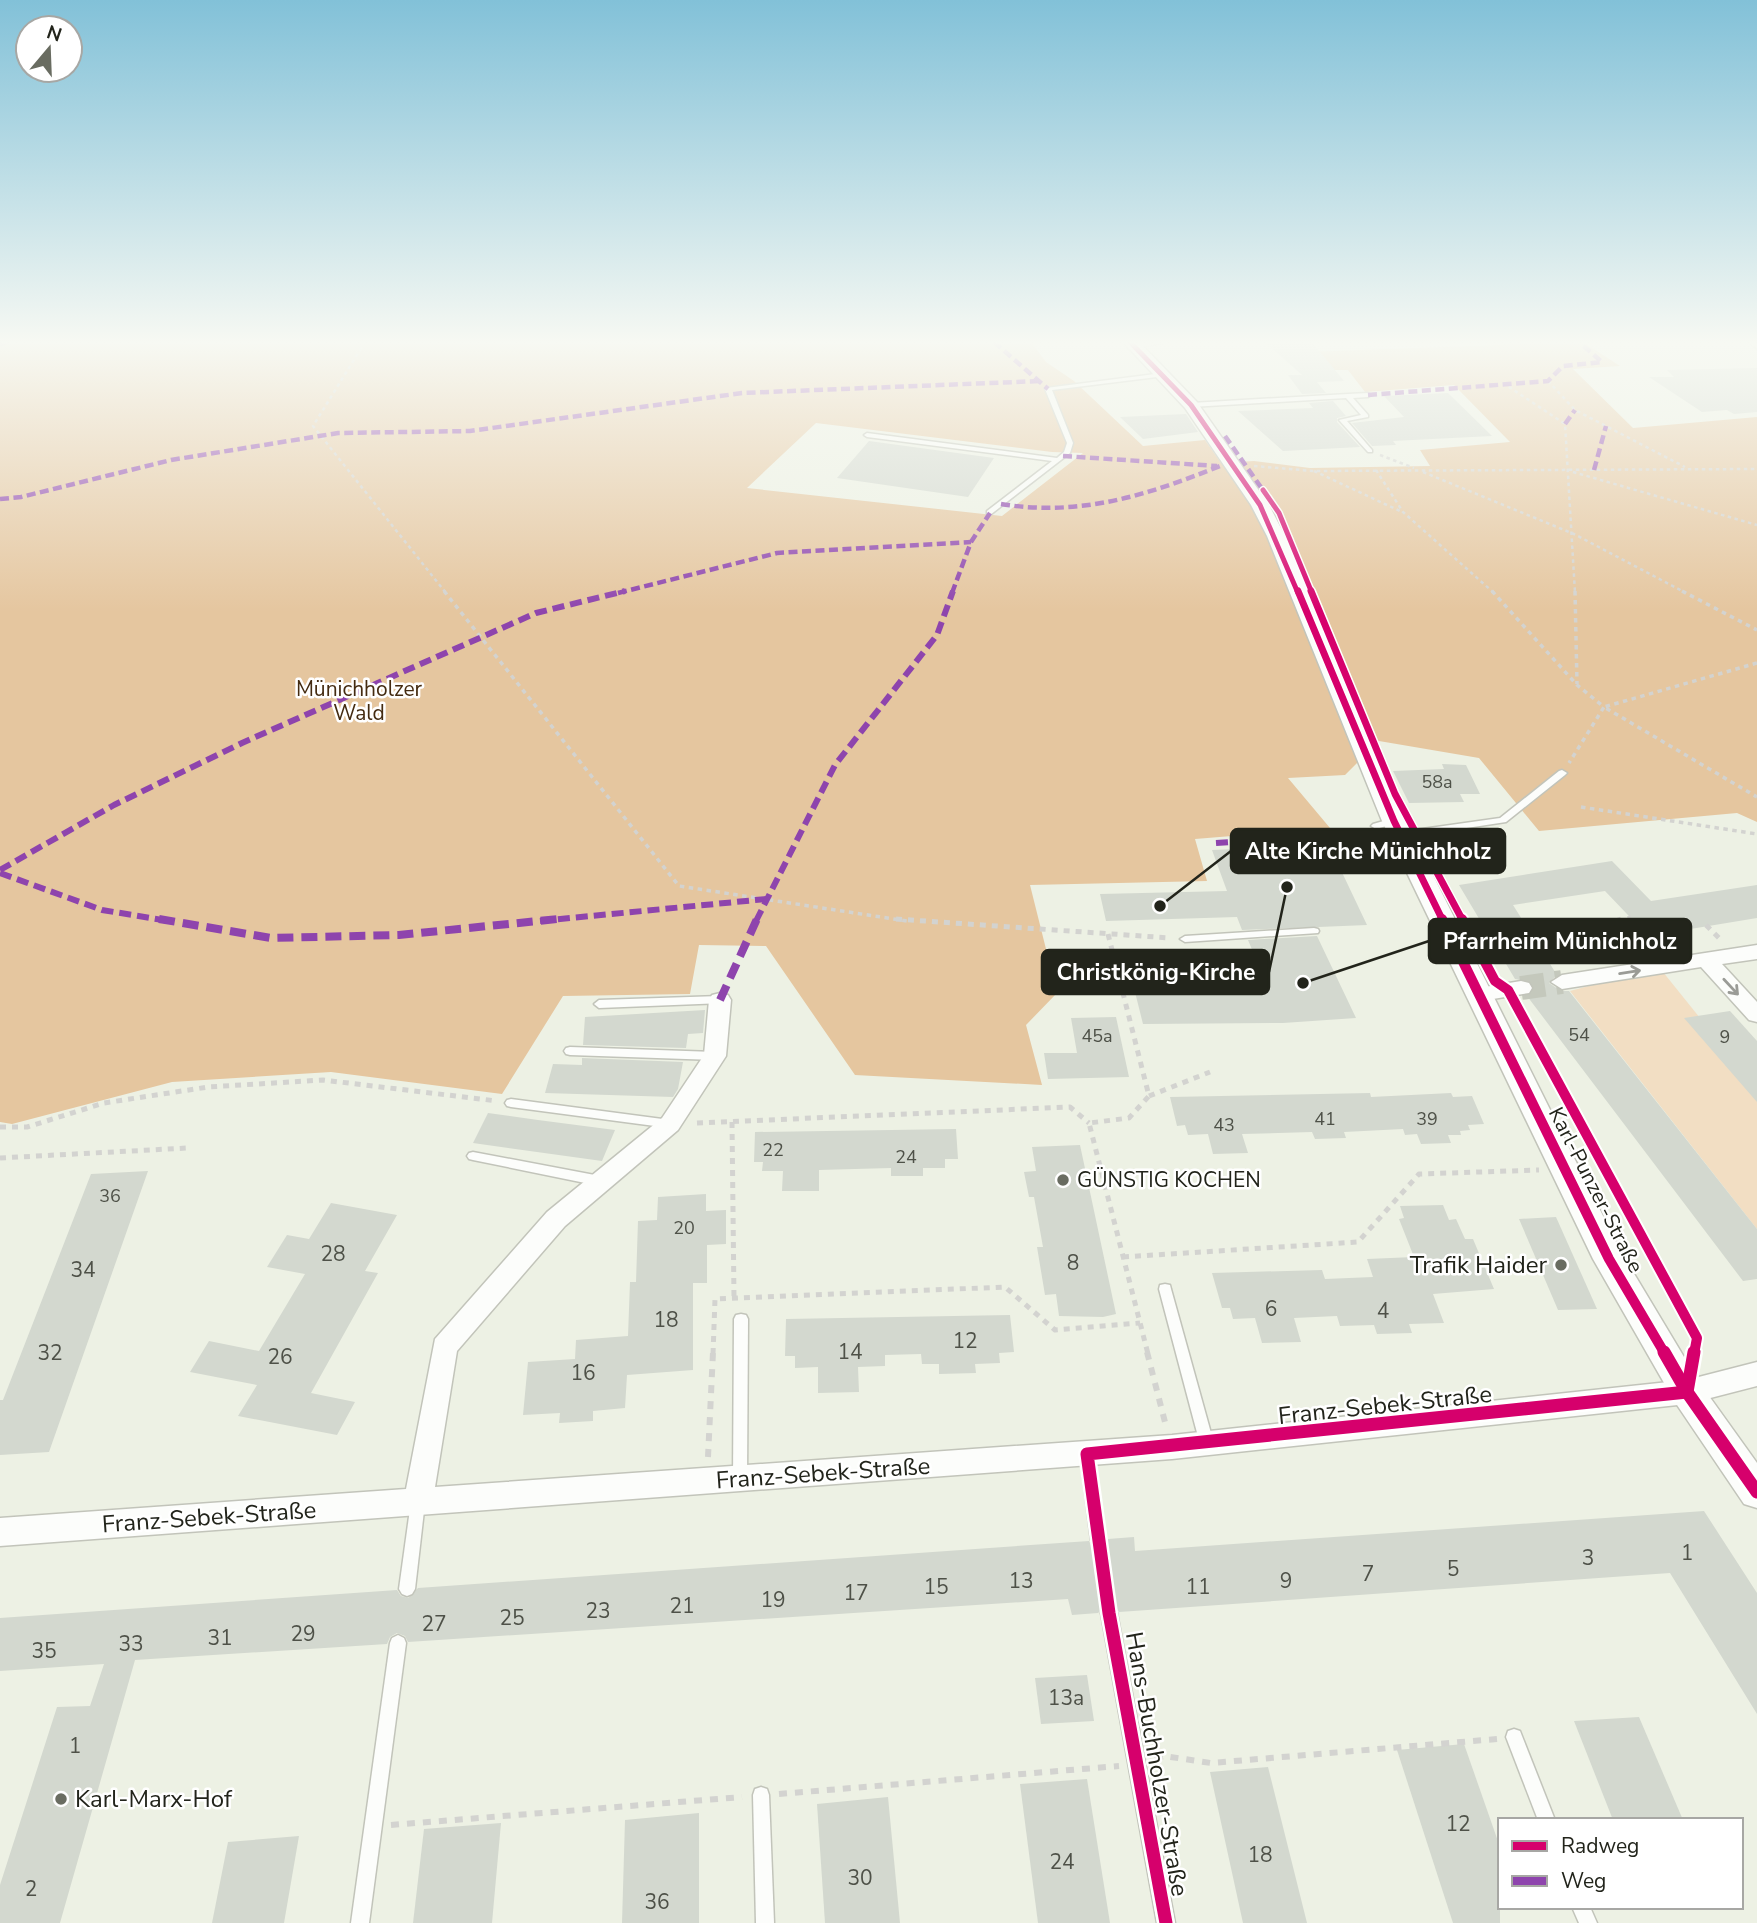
<svg xmlns="http://www.w3.org/2000/svg" width="1757" height="1923" font-family="'Nunito Sans',sans-serif">
  <style>
    .green { fill: #f2dec3 }
    .forest { fill: #e5c69f; fill-rule: evenodd }
    .building { fill: #d3d8cf }
    .lines { fill: none; stroke-linecap: round; stroke-linejoin: round }
    .minor-tunnel { stroke: #c4c8bc; stroke-width: 24; stroke-dasharray: 24 11; stroke-linecap: butt }
    .service-casing { stroke: #c2c4ba; stroke-width: 3 }
    .minor-casing { stroke: #c2c4ba; stroke-width: 3 }
    .tertiary-casing { stroke: #c2c4ba; stroke-width: 3 }
    .path-far3 { stroke: #d3d3d0; stroke-width: 2.5; stroke-dasharray: 3.5 3.5; stroke-linecap: butt }
    .path-far2 { stroke: #d3d3d0; stroke-width: 3.5; stroke-dasharray: 4.5 4.5; stroke-linecap: butt }
    .path-far1 { stroke: #d3d3d0; stroke-width: 5; stroke-dasharray: 6 6; stroke-linecap: butt }
    .path { stroke: #d3d3d0; stroke-width: 6; stroke-dasharray: 8 8; stroke-linecap: butt }
    .service { fill: #fcfdfb; fill-rule: evenodd }
    .minor { fill: #fcfdfb; fill-rule: evenodd }
    .tertiary { fill: #fcfdfb; fill-rule: evenodd }
    .quiet-far2 { stroke: #8e44ad; stroke-width: 4.5; stroke-dasharray: 9 4.5; stroke-linecap: butt }
    .quiet-far1 { stroke: #8e44ad; stroke-width: 6; stroke-dasharray: 12 6; stroke-linecap: butt }
    .quiet { stroke: #8e44ad; stroke-width: 8; stroke-dasharray: 16 8; stroke-linecap: butt }
    .cycleway-far3-casing { stroke: #fff; stroke-width: 8 }
    .cycleway-far2-casing { stroke: #fff; stroke-width: 10 }
    .cycleway-far1-casing { stroke: #fff; stroke-width: 14 }
    .cycleway-casing { stroke: #fff; stroke-width: 18 }
    .cycleway-far3 { stroke: #d6006c; stroke-width: 5 }
    .cycleway-far2 { stroke: #d6006c; stroke-width: 7 }
    .cycleway-far1 { stroke: #d6006c; stroke-width: 10 }
    .cycleway { stroke: #d6006c; stroke-width: 13 }
    .oneway { stroke: #9a9b96 }
    .poi-dot { fill: #696c61; stroke: #fff; stroke-width: 2.5 }
    .labels { text-anchor: middle; dominant-baseline: central; stroke-width: 5; stroke-linejoin: round; paint-order: stroke }
    .number-label { font-size: 18px; fill: #4e5148 }
    .park-label { font-size: 21px; fill: #442b11; stroke: #fff }
    .poi-label { font-size: 21px; fill: #22241b; stroke: #fff; text-anchor: start }
    .street-label { font-size: 21px; fill: #22241b; stroke: #fff }
    .near-number-label { font-size: 21px; fill: #4e5148 }
    .near-poi-label { font-size: 24px; fill: #22241b; stroke: #fff; text-anchor: end }
    .near-street-label { font-size: 24px; fill: #22241b; stroke: #fff }
    .leader { fill: none; stroke: #22241b; stroke-width: 2.5 }
    .callout-dot { fill: #22241b; stroke: #fff; stroke-width: 2.5 }
    .callout { fill: #22241b; stroke: #22241b; stroke-width: 2.5 }
    .callout-label { font-size: 23px; text-anchor: middle; font-weight: bold; fill: #fff }
  </style>
  <rect width="100%" height="100%" fill="#edf1e4"/>
  <path class="green" d="M1659,967L1757,1089V1229L1570,991Z"/>
  <path class="forest" d="M0,342H1031L1046,362L1074,381L1143,446L1205,440L1221,463L1254,461L1310,468L1430,466L1420,450L1510,442L1454,385L1365,392L1348,370H1324L1306,352L1583,342L1620,366L1573,369L1633,428L1757,417V822L1737,813L1539,831L1479,758L1379,741L1345,775L1288,778L1330,828L1195,839L1207,881L1030,885L1057,993L1026,1025L1042,1085L855,1075L766,946L699,945L690,994L563,996L502,1094L331,1072L172,1082L12,1124L0,1122ZM816,423L1052,452L1083,453L1002,516L747,488Z"/>
  <g class="building">
    <path d="M1265,342H1312L1344,381L1317,382L1326,393L1302,394L1288,375H1302Z"/>
    <path d="M1757,368V412L1734,414L1727,410L1702,412L1649,377H1674L1667,370Z"/>
    <path d="M1448,393L1492,436L1393,441L1396,445L1372,446L1352,423L1404,417L1384,396Z"/>
    <path d="M1333,401L1346,416L1337,418V422L1360,447L1283,451L1238,411L1313,408L1309,403Z"/>
    <path d="M1186,414L1198,432L1143,439L1120,417Z"/>
    <path d="M869,441L994,458L968,497L837,478Z"/>
    <path d="M1442,764L1466,765L1480,794H1460L1464,802L1409,803L1393,771L1444,769Z"/>
    <path d="M1329,845L1367,925L1242,930L1237,917L1106,921L1100,894L1227,891L1212,850Z"/>
    <path d="M1612,861L1651,901L1757,885V918L1648,936L1605,891L1513,905L1557,975L1549,983L1561,991H1569L1757,1229V1279L1743,1281L1527,996L1534,989L1531,982L1515,979L1459,885Z"/>
    <path d="M1317,936L1356,1018L1283,1023L1143,1024L1135,992L1269,990L1248,940Z"/>
    <path d="M705,1010L703,1033L688,1034L686,1048L583,1045L585,1017Z"/>
    <path d="M1730,1011L1757,1041V1102L1684,1018Z"/>
    <path d="M1116,1017L1129,1077L1048,1079L1044,1053H1077L1071,1018Z"/>
    <path d="M582,1058L683,1062L678,1089L673,1097L545,1093L553,1064L582,1065Z"/>
    <path d="M1370,1093L1371,1097L1451,1093L1453,1097L1472,1096L1484,1124L1468,1125L1470,1130L1460,1131L1461,1135H1448L1451,1143L1421,1144L1417,1134L1405,1135L1403,1129L1344,1132L1346,1138L1315,1139L1312,1132L1242,1134L1248,1153L1213,1154L1208,1134L1188,1135L1185,1125L1177,1126L1170,1097Z"/>
    <path d="M488,1113L538,1120L615,1130L602,1161L473,1143Z"/>
    <path d="M956,1129L958,1159H945V1168H923V1176H891V1168L819,1170V1191H782L783,1171H762L763,1162H754L755,1132Z"/>
    <path d="M1080,1145L1116,1314L1103,1317L1059,1316L1056,1294L1045,1295L1037,1247H1043L1034,1197H1029L1024,1172L1036,1171L1032,1147Z"/>
    <path d="M148,1171L49,1452L0,1455V1400H3L91,1174Z"/>
    <path d="M706,1194V1211L726,1210V1244L707,1245V1283H693V1370L627,1375L625,1408L593,1411V1421L559,1423L560,1413L523,1415L528,1362L575,1359L576,1340L628,1336L630,1282H636L638,1221L657,1220L658,1197Z"/>
    <path d="M331,1203L397,1215L365,1271L378,1273L311,1393L355,1402L337,1435L238,1416L257,1385L190,1372L209,1341L259,1351L305,1274L267,1267L287,1235L309,1239Z"/>
    <path d="M1443,1205L1449,1220L1456,1219L1465,1239H1473L1494,1289L1433,1294L1444,1323L1409,1324L1412,1333L1377,1334L1374,1325L1340,1326L1337,1316L1294,1318L1301,1342L1262,1343L1255,1318L1233,1319L1230,1308H1222L1212,1273L1322,1270L1325,1279L1373,1277L1367,1259L1414,1257L1399,1219L1404,1218L1400,1206Z"/>
    <path d="M1556,1217L1597,1309L1558,1310L1519,1219Z"/>
    <path d="M1010,1315L1014,1352L999,1353L1000,1363L975,1364L976,1373L939,1374V1364H922L921,1354L885,1355V1366L858,1367L859,1392L818,1393V1367L795,1368V1356H785L786,1319Z"/>
    <path d="M1704,1511L1757,1593V1714L1670,1573L1119,1612L1115,1606L1108,1604L1098,1613L1072,1615L1068,1599L408,1642L405,1636L397,1633L390,1637L387,1644L135,1660L60,1923H0V1885L57,1707L90,1706L104,1664L0,1671V1618L397,1590L401,1596L408,1598L418,1588L1089,1541L1092,1547L1099,1549L1105,1546L1108,1539L1134,1537L1135,1551Z"/>
    <path d="M1087,1675L1094,1721L1041,1724L1035,1678Z"/>
    <path d="M1639,1717L1683,1820H1613L1574,1721Z"/>
    <path d="M1464,1744L1500,1847V1923H1453L1397,1750Z"/>
    <path d="M1268,1767L1307,1923H1243L1210,1772Z"/>
    <path d="M1087,1779L1110,1923H1038L1020,1784Z"/>
    <path d="M888,1797L900,1923H825L817,1804Z"/>
    <path d="M699,1813V1923H622L625,1820Z"/>
    <path d="M501,1823L492,1923H413L424,1829Z"/>
    <path d="M299,1836L284,1923H212L228,1842Z"/>
  </g>
  <g class="lines">
    <path class="minor-tunnel" d="M1521,988L1562,982"/>
    <g class="service-casing">
      <g id="service">
        <path d="M1163,373L1165,374V376L1052,390L1073,443L1070,453L990,515H987V511L1052,461L867,437L864,435L867,433L1057,458L1064,452L1067,443L1045,389L1046,388Z"/>
        <path d="M1348,394L1368,393L1371,395L1368,397L1353,398L1368,415V417L1347,421L1372,450V452H1368L1339,420L1361,415L1346,398L1191,407L1188,405L1191,403Z"/>
        <path d="M1562,770L1567,773L1565,775L1506,822L1401,838L1396,835L1401,832L1500,818L1559,771Z"/>
        <path d="M1394,818L1397,819L1399,821L1397,823L1376,829L1371,826L1373,824Z"/>
        <path d="M1314,928L1318,929L1319,931L1318,933L1185,942L1180,939L1185,936Z"/>
        <path d="M720,996L724,997L725,1000L724,1003L599,1008L594,1004L599,1000Z"/>
        <path d="M570,1047L715,1052L719,1053L721,1056L719,1059L715,1060L570,1055L566,1054L564,1051L566,1048Z"/>
        <path d="M511,1099L670,1120L674,1121L676,1124L674,1127L670,1128L511,1107L507,1106L505,1103L507,1100Z"/>
        <path d="M473,1152L600,1176L604,1178L606,1181L604,1184L600,1186L473,1160L469,1159L467,1156L469,1153Z"/>
        <path d="M1165,1284L1170,1285L1171,1289L1214,1444L1212,1448L1207,1450L1202,1448L1200,1444L1159,1289L1160,1285Z"/>
        <path d="M741,1314L746,1315L748,1319L747,1479L745,1484L740,1485L735,1484L733,1479L734,1319L736,1315Z"/>
        <path d="M1087,1448L1092,1450L1094,1454L1105,1540L1103,1545L1098,1547L1093,1545L1091,1540L1080,1454L1082,1450Z"/>
        <path d="M418,1495L423,1497L425,1502L415,1589L412,1594L407,1596L402,1594L399,1589L411,1502L413,1497Z"/>
        <path d="M1109,1606L1114,1608L1117,1613L1175,1923H1157L1101,1613L1104,1608Z"/>
        <path d="M398,1635L404,1638L406,1643L369,1923H351L390,1643L392,1638Z"/>
        <path d="M1514,1729L1520,1731L1555,1820H1538L1506,1737L1508,1731Z"/>
        <path d="M761,1787L767,1789L769,1795L774,1923H756L753,1795L755,1789Z"/>
        <path d="M1572,1907H1590L1597,1923H1579Z"/>
      </g>
    </g>
    <g class="minor-casing">
      <g id="minor">
        <path d="M1133,342H1168L1129,349V343Z"/>
        <path d="M1749,342H1757V348Z"/>
        <path d="M1757,945V959L1722,964L1757,1002V1022L1749,1020L1701,967L1562,989L1551,982L1562,975Z"/>
        <path d="M1521,981L1529,983L1532,988L1529,993L1481,1001L1473,999L1470,994L1473,989Z"/>
        <path d="M720,993L728,995L731,1000L726,1056L678,1130L565,1226L457,1351L435,1487L1172,1435L1687,1380L1757,1362V1386L1687,1404L1172,1459L0,1546V1518L406,1489L435,1339L547,1212L662,1118L704,1055L709,1000L712,995Z"/>
      </g>
    </g>
    <g class="tertiary-casing">
      <path id="tertiary" d="M1123,342H1139L1197,402L1269,505L1285,536L1406,821L1621,1252L1699,1382L1757,1463V1508L1744,1504L1675,1402L1593,1259L1382,821L1267,536L1251,505L1185,408Z"/>
    </g>
    <g class="path-far3">
      <path d="M365,342L313,426L446,593"/>
      <path d="M1548,381L1575,410L1685,467"/>
      <path d="M1503,383L1565,424L1575,593"/>
      <path d="M1380,455L1414,468"/>
      <path d="M1254,466L1313,471L1757,469"/>
      <path d="M1376,470L1403,512L1494,593"/>
      <path d="M1314,471L1402,512"/>
      <path d="M1423,472L1574,534L1686,593"/>
      <path d="M1573,472L1757,525"/>
    </g>
    <g class="path-far2">
      <path d="M444,591L679,886L907,921"/>
      <path d="M1492,591L1577,685L1604,707L1569,763"/>
      <path d="M1575,591L1577,684"/>
      <path d="M1682,591L1757,630"/>
      <path d="M1757,663L1604,707L1757,797"/>
      <path d="M1581,807L1757,834"/>
      <path d="M1619,921L1631,917"/>
    </g>
    <g class="path-far1">
      <path d="M896,919L1170,938"/>
      <path d="M1621,919L1618,920L1645,951"/>
      <path d="M1706,925L1721,940"/>
      <path d="M1108,934L1149,1096L1129,1118L1089,1123L1148,1354"/>
      <path d="M1149,1096L1210,1072"/>
      <path d="M732,1122L734,1298"/>
      <path d="M697,1123L1070,1107L1089,1123"/>
      <path d="M0,1127H27L104,1103L208,1087L323,1080L497,1101"/>
      <path d="M0,1158L187,1148"/>
      <path d="M1123,1257L1358,1242L1419,1174L1539,1170"/>
      <path d="M713,1354L715,1299L1005,1287L1055,1330L1140,1323"/>
    </g>
    <g class="path">
      <path d="M1147,1352L1166,1426"/>
      <path d="M708,1457L713,1352"/>
      <path d="M1155,1759L1164,1756L1211,1763L1497,1739"/>
      <path d="M779,1794L1119,1766"/>
      <path d="M391,1825L742,1797"/>
    </g>
    <use href="#service" class="service"/>
    <use href="#minor" class="minor"/>
    <use href="#tertiary" class="tertiary"/>
    <g class="quiet-far2">
      <path d="M994,342L1048,389"/>
      <path d="M0,344L8,342"/>
      <path d="M1368,395L1548,381L1563,366L1602,362L1579,342"/>
      <path d="M1565,424L1575,410"/>
      <path d="M1225,436L1265,493"/>
      <path d="M1063,456L1217,466"/>
      <path d="M1594,470L1606,426"/>
      <path d="M0,499L21,497L171,460L338,433L470,431L742,393L1040,381"/>
      <path d="M1001,504C1080,517 1148,495 1220,466"/>
      <path d="M618,593L777,553L971,542"/>
      <path d="M952,593L971,542L990,513"/>
    </g>
    <g class="quiet-far1">
      <path d="M1216,843L1335,835"/>
      <path d="M0,870L114,805L242,743L536,613L625,591"/>
      <path d="M0,873L102,910L169,921"/>
      <path d="M540,921L766,899"/>
      <path d="M756,921L835,765L937,635L953,591"/>
    </g>
    <g class="quiet">
      <path d="M159,919L271,938L399,935L558,919"/>
      <path d="M720,1000L757,919"/>
    </g>
    <g class="cycleway-far3-casing">
      <g id="cycleway-far3">
        <path d="M1130,342L1191,405L1260,505L1298,593"/>
        <path d="M1263,490L1279,513L1312,593"/>
      </g>
    </g>
    <g class="cycleway-far2-casing">
      <g id="cycleway-far2">
        <path d="M1298,591L1394,821L1443,921"/>
        <path d="M1311,591L1395,794L1463,921"/>
      </g>
    </g>
    <g class="cycleway-far1-casing">
      <g id="cycleway-far1">
        <path d="M1442,919L1609,1259L1665,1354"/>
        <path d="M1462,919L1495,981L1508,990L1697,1338L1694,1354"/>
      </g>
    </g>
    <g class="cycleway-casing">
      <g id="cycleway">
        <path d="M1664,1352L1687,1392L1757,1492"/>
        <path d="M1687,1392L1694,1352"/>
        <path d="M1166,1923L1109,1613L1087,1454L1687,1392"/>
      </g>
    </g>
    <use href="#cycleway-far3" class="cycleway-far3"/>
    <use href="#cycleway-far2" class="cycleway-far2"/>
    <use href="#cycleway-far1" class="cycleway-far1"/>
    <use href="#cycleway" class="cycleway"/>
  </g>
  <defs><path id="oneway-shaft" d="M-6 0H5M1.5-3L5.5 0L1.5 3" fill="none" stroke-width="1.6" stroke-linecap="round" stroke-linejoin="round" transform="scale(1.75)"/></defs>
  <g class="oneway">
    <use href="#oneway-shaft" transform="translate(1630 972) rotate(-9)"/>
    <use href="#oneway-shaft" transform="translate(1731 987) rotate(47)"/>
  </g>
  <linearGradient id="sky" x2="0" y2="1"><stop stop-color="#82c1d8"/><stop offset="0.56" stop-color="#f7f9f3"/><stop offset="1" stop-color="#f7f9f3" stop-opacity="0"/></linearGradient>
  <rect width="1757" height="612" fill="url(#sky)"/>
  <g class="poi-dot">
    <circle cx="1063" cy="1180" r="7"/>
    <circle cx="1561" cy="1265" r="7"/>
    <circle cx="61" cy="1799" r="7"/>
  </g>
  <g class="labels">
    <g class="number-label">
      <text x="1437" y="782">58a</text>
      <text x="1579" y="1035">54</text>
      <text x="1097" y="1036">45a</text>
      <text x="1725" y="1037">9</text>
      <text x="1325" y="1119">41</text>
      <text x="1427" y="1119">39</text>
      <text x="1224" y="1125">43</text>
      <text x="773" y="1150">22</text>
      <text x="906" y="1157">24</text>
      <text x="110" y="1196">36</text>
      <text x="684" y="1228">20</text>
    </g>
    <g class="park-label">
      <text x="359" y="689">Münichholzer<tspan x="359" dy="24">Wald</tspan></text>
    </g>
    <g class="poi-label">
      <text x="1077" y="1180">GÜNSTIG KOCHEN</text>
    </g>
    <g class="street-label">
      <text transform="translate(1596 1190) rotate(63)">Karl-Punzer-Straße</text>
    </g>
    <g class="near-number-label">
      <text x="333" y="1254">28</text>
      <text x="1073" y="1263">8</text>
      <text x="83" y="1270">34</text>
      <text x="1271" y="1309">6</text>
      <text x="1383" y="1311">4</text>
      <text x="666" y="1320">18</text>
      <text x="965" y="1341">12</text>
      <text x="850" y="1352">14</text>
      <text x="50" y="1353">32</text>
      <text x="280" y="1357">26</text>
      <text x="583" y="1373">16</text>
      <text x="1687" y="1553">1</text>
      <text x="1588" y="1558">3</text>
      <text x="1453" y="1569">5</text>
      <text x="1368" y="1574">7</text>
      <text x="1021" y="1581">13</text>
      <text x="1286" y="1581">9</text>
      <text x="936" y="1587">15</text>
      <text x="1198" y="1587">11</text>
      <text x="856" y="1593">17</text>
      <text x="773" y="1600">19</text>
      <text x="682" y="1606">21</text>
      <text x="598" y="1611">23</text>
      <text x="512" y="1618">25</text>
      <text x="434" y="1624">27</text>
      <text x="303" y="1634">29</text>
      <text x="220" y="1638">31</text>
      <text x="131" y="1644">33</text>
      <text x="44" y="1651">35</text>
      <text x="1066" y="1698">13a</text>
      <text x="75" y="1746">1</text>
      <text x="1458" y="1824">12</text>
      <text x="1260" y="1855">18</text>
      <text x="1062" y="1862">24</text>
      <text x="860" y="1878">30</text>
      <text x="31" y="1889">2</text>
      <text x="657" y="1902">36</text>
    </g>
    <g class="near-poi-label">
      <text x="1547" y="1265">Trafik Haider</text>
      <text x="75" y="1799" text-anchor="start">Karl-Marx-Hof</text>
    </g>
    <g class="near-street-label">
      <text transform="translate(1385 1405) rotate(-6)">Franz-Sebek-Straße</text>
      <text transform="translate(823 1473) rotate(-4)">Franz-Sebek-Straße</text>
      <text transform="translate(209 1517) rotate(-4)">Franz-Sebek-Straße</text>
      <text transform="translate(1157 1764) rotate(80)">Hans-Buchholzer-Straße</text>
    </g>
  </g>
  <path class="leader" d="M1160 906L1231 851M1303 983L1429 941M1287 887L1269 972"/>
  <g class="callout-dot">
    <circle cx="1160" cy="906" r="7"/>
    <circle cx="1303" cy="983" r="7"/>
    <circle cx="1287" cy="887" r="7"/>
  </g>
  <g class="callout">
    <rect x="1231" y="829" width="274" height="44" rx="7"/>
    <rect x="1429" y="919" width="262" height="44" rx="7"/>
    <rect x="1042" y="950" width="227" height="44" rx="7"/>
  </g>
  <g class="callout-label">
    <text x="1368" y="859">Alte Kirche Münichholz</text>
    <text x="1560" y="949">Pfarrheim Münichholz</text>
    <text x="1156" y="980">Christkönig-Kirche</text>
  </g>
  <rect x="1498" y="1818" width="245" height="91" fill="#ffffff" stroke="#a7a7a4" stroke-width="2"/>
  <rect x="1512" y="1841" width="35" height="10" fill="#d6006c" stroke="#a7a7a4" stroke-width="2"/>
  <text x="1561" y="1853" font-size="21" fill="#22241b">Radweg</text>
  <rect x="1512" y="1876" width="35" height="10" fill="#8e44ad" stroke="#a7a7a4" stroke-width="2"/>
  <text x="1561" y="1888" font-size="21" fill="#22241b">Weg</text>
  <g transform="translate(49 49) rotate(19)"><circle r="33" fill="#ffffff" stroke="#a7a7a4" stroke-width="2"/>
  <path d="M0-5L12 26L0 18L-12 26Z" fill="#696c61"/>
  <text y="-10" font-size="19" font-weight="bold" text-anchor="middle" fill="#22241b">N</text>
  </g>
</svg>
